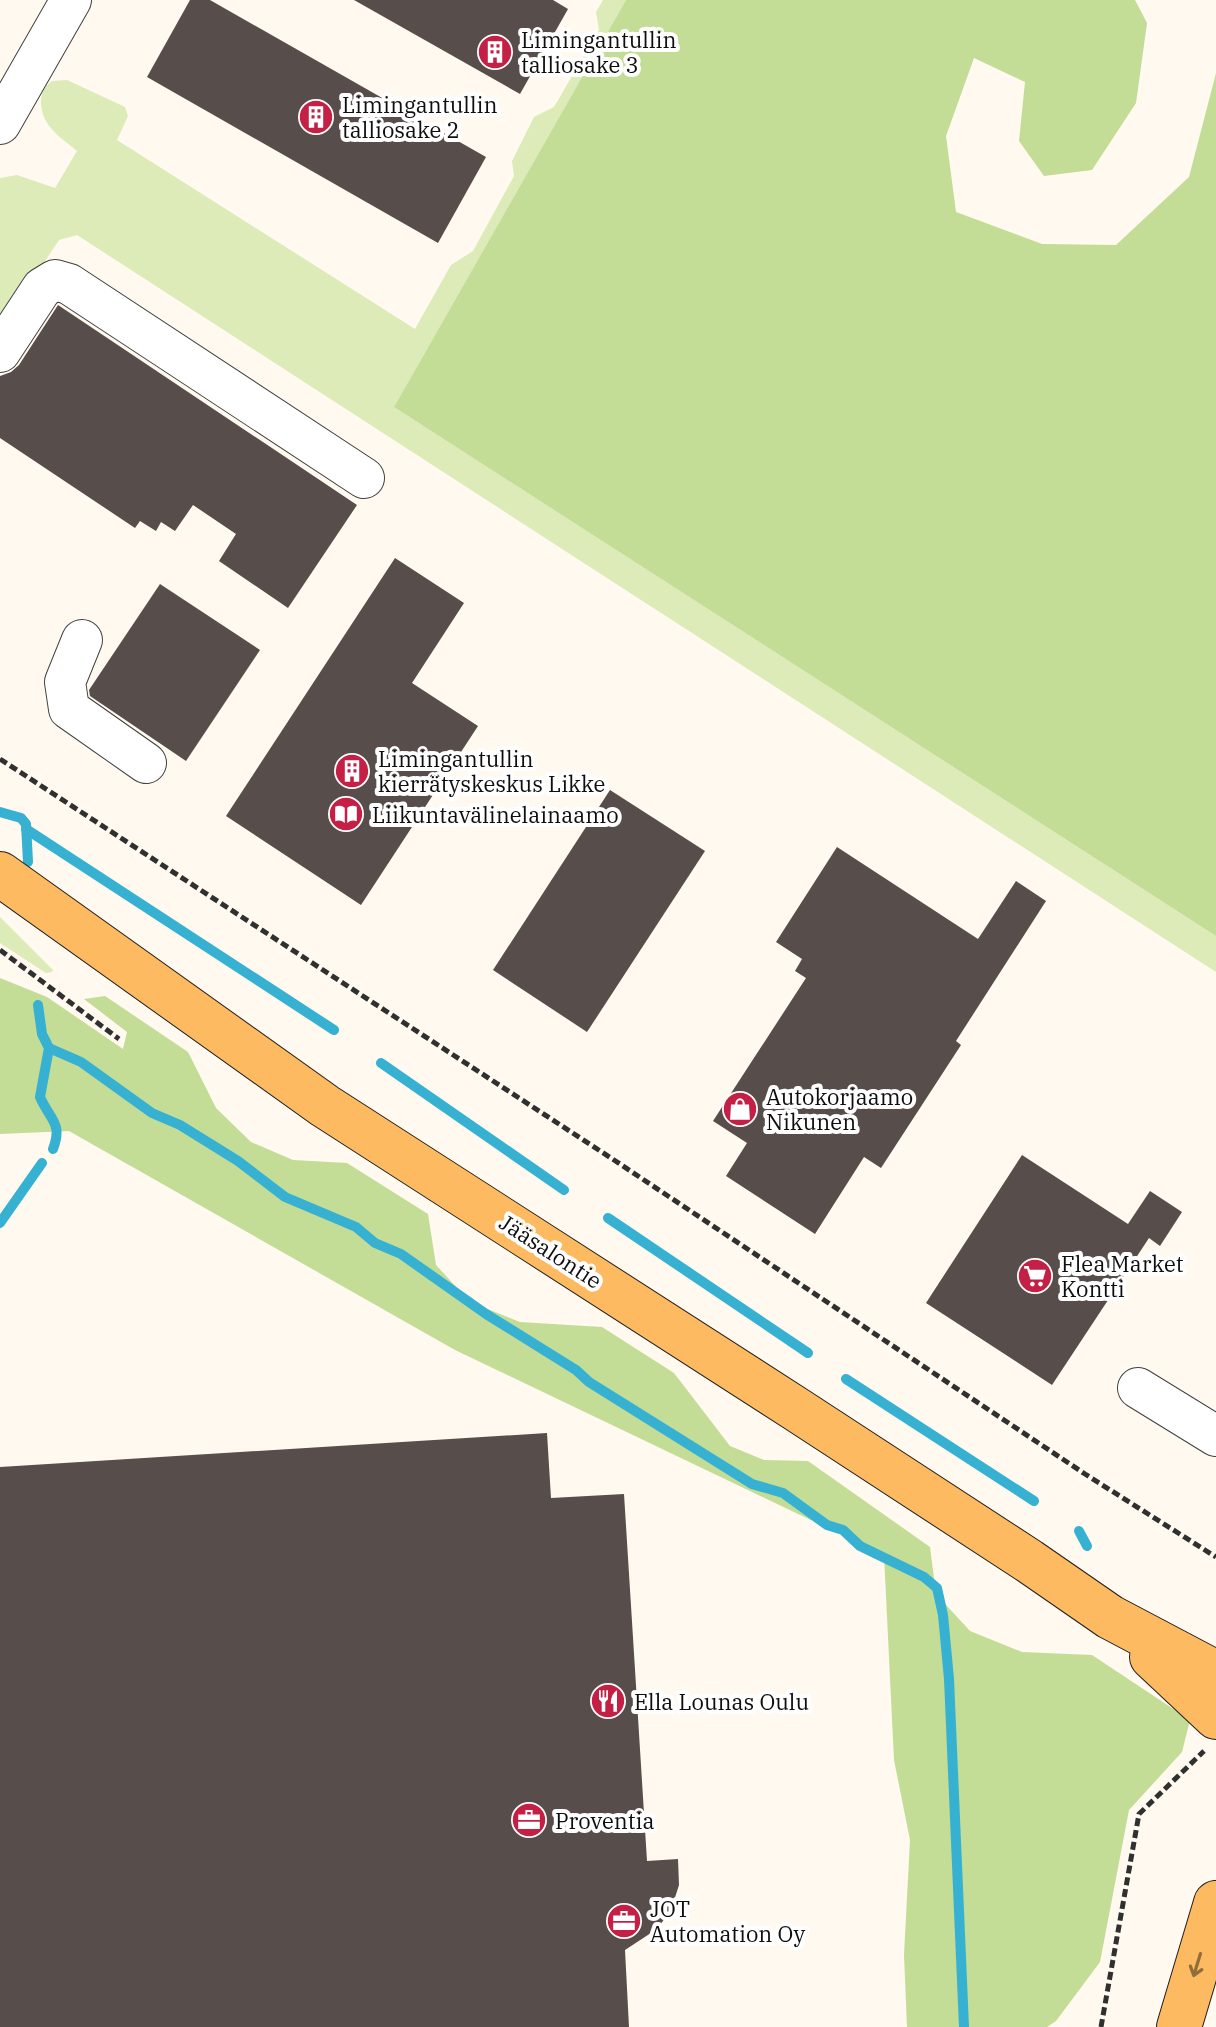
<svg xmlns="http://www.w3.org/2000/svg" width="1216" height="2027" font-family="'IBM Plex Serif',serif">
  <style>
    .green { fill: #dcebb7 }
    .forest { fill: #c3dc96 }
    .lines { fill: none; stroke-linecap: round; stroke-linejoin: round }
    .stream { stroke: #36b1d2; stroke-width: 10 }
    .building { fill: #574d4a }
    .minor-casing { stroke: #414141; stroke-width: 42 }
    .major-casing { stroke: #1f1f1f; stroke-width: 46 }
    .path { stroke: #303030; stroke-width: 5; stroke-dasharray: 8 4; stroke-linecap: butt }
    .minor { stroke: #fff; stroke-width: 40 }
    .major { stroke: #fdba61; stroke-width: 44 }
    .oneway { stroke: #916d3c }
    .labels { text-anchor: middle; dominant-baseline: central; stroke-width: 8; stroke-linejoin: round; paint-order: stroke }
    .poi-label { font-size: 22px; fill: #0e0e0e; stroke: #fff; text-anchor: start }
    .street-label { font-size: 22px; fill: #0e0e0e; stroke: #fff }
  </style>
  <rect width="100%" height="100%" fill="#fff9ef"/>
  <g class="green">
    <path d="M603,0H626L394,407L1216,936V972L77,235L59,240L0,329V178L17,175L55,188L77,151C69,144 58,137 51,128C39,114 36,92 52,81L67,80L125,107L128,116L117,140L415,329L451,265L473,251L514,176L512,161L534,117L554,107L599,30L596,12Z"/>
    <path d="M0,917L53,970L52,972L46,973L0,943Z"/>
  </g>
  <g class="forest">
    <path d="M626,0H1135L1147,23L1136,103L1092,170L1044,176L1019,141L1025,82L974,58L946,136L956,212L1042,244L1116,245L1189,177L1216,73V936L394,407Z"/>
    <path d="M0,978L47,997L123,1049L127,1032L84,999L105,996L188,1052L216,1108L251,1142L293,1160L347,1163L428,1214L436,1265L470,1302L520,1322L602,1327L674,1373L730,1446L764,1460L808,1461L930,1547L936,1594L970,1631L1022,1652L1092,1655L1190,1720L1182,1752L1129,1810L1100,1962L1056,2021L1047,2027H907L904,1955L910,1840L894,1760L884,1555L455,1350L69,1131L0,1134Z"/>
  </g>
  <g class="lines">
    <g class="stream">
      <path d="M0,812L21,818L26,824L28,862"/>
      <path d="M26,829L334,1030"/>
      <path d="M38,1005L42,1034L49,1048L40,1097C50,1120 63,1123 53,1149"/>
      <path d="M49,1048L81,1062L152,1113L180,1125L238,1161L285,1197L356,1227L375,1243L401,1254L486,1314L576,1370L589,1382L752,1484L783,1493L827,1525L843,1530L860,1546L924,1577L937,1588L943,1615L949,1679L964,2027"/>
      <path d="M381,1063L564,1190"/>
      <path d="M608,1218L808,1353"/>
      <path d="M0,1223L42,1163"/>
      <path d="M846,1379L1034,1501"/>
      <path d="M1079,1531L1087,1546"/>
    </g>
  </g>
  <g class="building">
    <path d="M190,0H210L486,157L438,243L147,77Z"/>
    <path d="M354,0H553L568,9L520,94Z"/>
    <path d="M58,305L357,505L288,608L219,561L236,534L193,505L175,531L161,522L156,531L140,521L135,528L0,438V376L11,372L19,365Z"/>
    <path d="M395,558L464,603L412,683L478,726L361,905L226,816Z"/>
    <path d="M160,584L260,650L186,761L90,696L89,690Z"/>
    <path d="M610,790L705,851L587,1032L493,970Z"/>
    <path d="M837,847L978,939L1016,881L1046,901L956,1041L961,1045L881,1168L864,1157L815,1234L726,1176L747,1143L713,1121L806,978L795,971L802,959L776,942Z"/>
    <path d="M1022,1155L1128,1224L1150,1191L1182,1212L1160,1246L1149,1238L1052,1385L926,1303Z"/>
    <path d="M547,1433L551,1498L624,1494L647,1861L678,1859L679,1885L671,1910L657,1929L625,1950L629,2027H0V1467Z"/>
  </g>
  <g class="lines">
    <g class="minor-casing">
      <g id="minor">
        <path d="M0,124L71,0"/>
        <path d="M0,352L42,288L55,280L69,284L364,478"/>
        <path d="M82,640L65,682L69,709L146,763"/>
        <path d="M1138,1388L1216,1436"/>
      </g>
    </g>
    <g class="major-casing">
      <g id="major">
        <path d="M0,874L325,1106L796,1409L1029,1561L1110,1617L1216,1673"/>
        <path d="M1152,1657L1216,1717"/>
        <path d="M1179,2027L1216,1903"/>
      </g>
    </g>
    <g class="path">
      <path d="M0,759L614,1160L1085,1474L1216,1557"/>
      <path d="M0,950L119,1039"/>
      <path d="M1101,2027L1139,1814L1204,1751"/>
    </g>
    <use href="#minor" class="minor"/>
    <use href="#major" class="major"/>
  </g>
  <defs><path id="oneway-shaft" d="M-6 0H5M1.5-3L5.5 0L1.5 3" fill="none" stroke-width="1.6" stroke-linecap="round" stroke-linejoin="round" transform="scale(2)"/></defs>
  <use class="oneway" href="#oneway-shaft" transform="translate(1197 1965) rotate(107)"/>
  <defs>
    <g id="building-disc" transform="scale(1.8)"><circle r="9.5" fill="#c42046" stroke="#fff"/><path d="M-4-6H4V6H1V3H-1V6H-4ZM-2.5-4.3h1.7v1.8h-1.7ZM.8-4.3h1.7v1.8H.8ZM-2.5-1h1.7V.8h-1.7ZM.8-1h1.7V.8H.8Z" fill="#fff"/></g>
    <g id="library-disc" transform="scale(1.8)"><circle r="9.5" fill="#c42046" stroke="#fff"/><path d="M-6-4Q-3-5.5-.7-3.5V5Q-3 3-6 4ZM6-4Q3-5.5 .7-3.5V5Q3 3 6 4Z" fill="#fff"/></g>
    <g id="shop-disc" transform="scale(1.8)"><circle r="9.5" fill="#c42046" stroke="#fff"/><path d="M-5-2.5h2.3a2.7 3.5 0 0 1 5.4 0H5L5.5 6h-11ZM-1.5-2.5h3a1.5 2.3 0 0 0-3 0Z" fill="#fff"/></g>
    <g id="supermarket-disc" transform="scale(1.8)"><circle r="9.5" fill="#c42046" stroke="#fff"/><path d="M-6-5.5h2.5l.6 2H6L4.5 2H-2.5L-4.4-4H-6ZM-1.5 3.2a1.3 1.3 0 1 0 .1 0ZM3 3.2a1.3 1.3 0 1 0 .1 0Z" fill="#fff"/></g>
    <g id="restaurant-disc" transform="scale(1.8)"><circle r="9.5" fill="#c42046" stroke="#fff"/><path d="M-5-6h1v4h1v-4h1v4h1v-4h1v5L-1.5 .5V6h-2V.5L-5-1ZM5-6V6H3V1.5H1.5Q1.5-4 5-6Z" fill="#fff"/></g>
    <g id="office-disc" transform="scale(1.8)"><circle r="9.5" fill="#c42046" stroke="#fff"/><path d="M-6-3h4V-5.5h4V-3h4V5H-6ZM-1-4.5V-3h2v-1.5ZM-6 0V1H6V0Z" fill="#fff"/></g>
  </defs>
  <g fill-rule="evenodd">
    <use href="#building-disc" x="495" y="52"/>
    <use href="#building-disc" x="316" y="117"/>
    <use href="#building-disc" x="352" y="771"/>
    <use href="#library-disc" x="346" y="814"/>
    <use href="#shop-disc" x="740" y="1109"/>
    <use href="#supermarket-disc" x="1035" y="1276"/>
    <use href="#restaurant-disc" x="608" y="1701"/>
    <use href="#office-disc" x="529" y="1820"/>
    <use href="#office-disc" x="624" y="1921"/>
  </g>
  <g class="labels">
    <g class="poi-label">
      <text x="521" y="39">Limingantullin<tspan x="521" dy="25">talliosake 3</tspan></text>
      <text x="342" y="104">Limingantullin<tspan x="342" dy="25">talliosake 2</tspan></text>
      <text x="378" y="758">Limingantullin<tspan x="378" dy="25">kierrätyskeskus Likke</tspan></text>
      <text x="372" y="814">Liikuntavälinelainaamo</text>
      <text x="766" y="1096">Autokorjaamo<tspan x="766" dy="25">Nikunen</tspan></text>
      <text x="1061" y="1263">Flea Market<tspan x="1061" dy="25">Kontti</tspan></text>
      <text x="634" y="1701">Ella Lounas Oulu</text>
      <text x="555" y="1820">Proventia</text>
      <text x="650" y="1908">JOT<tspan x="650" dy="25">Automation Oy</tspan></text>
    </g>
    <g class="street-label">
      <text transform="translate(551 1251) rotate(33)">Jääsalontie</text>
    </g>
  </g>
</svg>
